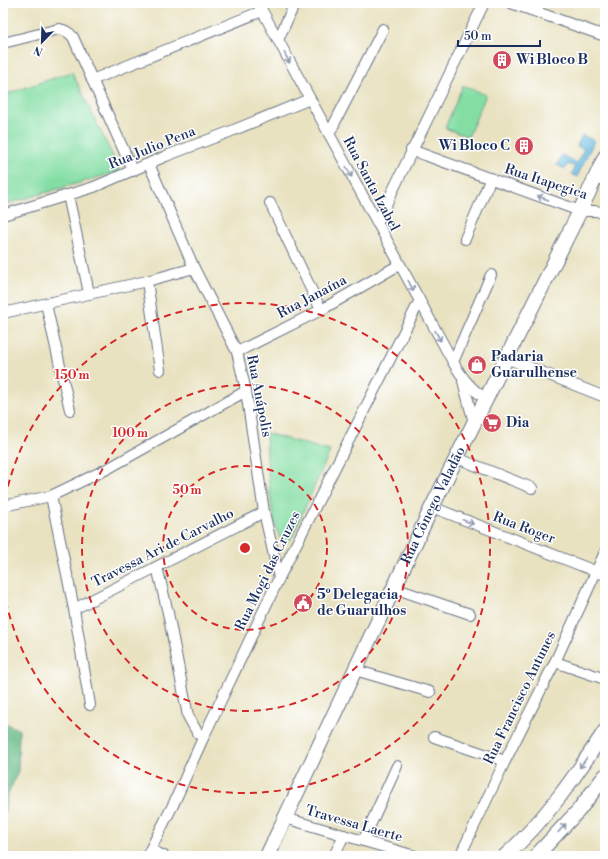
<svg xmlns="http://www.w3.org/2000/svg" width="608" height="859" font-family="'Libre Bodoni',serif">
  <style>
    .green { fill: #84dea4; stroke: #508681 }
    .forest { fill: #6bbd8a; stroke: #437674 }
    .water { fill: #61b9de; stroke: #3e749e }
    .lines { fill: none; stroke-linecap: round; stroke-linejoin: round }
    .street-casing { stroke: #636e81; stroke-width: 12 }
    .secondary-casing { stroke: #636e81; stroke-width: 16 }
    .street { stroke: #fff; stroke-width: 10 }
    .secondary { stroke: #fff; stroke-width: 14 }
    .oneway { stroke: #8d97ae }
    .ring { fill: none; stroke: #d62828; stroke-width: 2; stroke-dasharray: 7 5 }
    .labels { text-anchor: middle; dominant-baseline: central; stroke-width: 3; stroke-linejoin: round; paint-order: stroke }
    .poi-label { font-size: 14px; font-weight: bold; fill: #1b2f5e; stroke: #fff; text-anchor: start }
    .street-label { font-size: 14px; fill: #1b2f5e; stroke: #fff }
    .centre { fill: #d62828; stroke: #fff; stroke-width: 2 }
    .ring-label { font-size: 12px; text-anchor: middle; font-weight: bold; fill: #d62828; stroke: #fff; stroke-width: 3; stroke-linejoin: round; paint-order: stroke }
  </style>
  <rect width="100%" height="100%" fill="#fff"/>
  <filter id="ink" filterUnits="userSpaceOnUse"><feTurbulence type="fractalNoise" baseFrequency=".025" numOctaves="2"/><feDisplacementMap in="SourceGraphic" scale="8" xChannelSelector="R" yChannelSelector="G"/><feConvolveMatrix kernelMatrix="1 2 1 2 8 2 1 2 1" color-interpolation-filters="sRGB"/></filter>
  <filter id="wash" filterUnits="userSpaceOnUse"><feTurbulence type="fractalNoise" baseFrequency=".012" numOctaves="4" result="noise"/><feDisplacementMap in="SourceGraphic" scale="16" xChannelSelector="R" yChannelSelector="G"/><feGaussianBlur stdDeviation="0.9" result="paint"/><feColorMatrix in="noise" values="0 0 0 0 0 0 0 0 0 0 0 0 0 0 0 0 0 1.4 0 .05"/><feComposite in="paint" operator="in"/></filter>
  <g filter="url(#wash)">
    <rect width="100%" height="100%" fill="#e9e2c1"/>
    <g class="green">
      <path d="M72,72L120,171L3,205V95Z"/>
      <path d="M463,85L486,95L468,137L445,128Z"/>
      <path d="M266,433L330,451L293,535L290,540L283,542C269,527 267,456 266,433Z"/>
    </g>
    <path class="forest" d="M3,722L19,730L18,771L7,797L3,823Z"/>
    <path class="water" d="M582,135L594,141L577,177L572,174L575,167L568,164L565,169L557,165L562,155L577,163L584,149L577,146Z"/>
  </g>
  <g filter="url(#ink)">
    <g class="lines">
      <g class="street-casing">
        <g id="street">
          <path d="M258,3L453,362C463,379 470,388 486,399"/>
          <path d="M511,3L605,36"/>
          <path d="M278,40L295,3"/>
          <path d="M3,43L59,29C65,30 69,32 73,37L133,171"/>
          <path d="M92,80L262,11"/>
          <path d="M329,134L383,29"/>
          <path d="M411,150L580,211H597L605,214"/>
          <path d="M149,164L194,268L237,352L246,391L264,512L279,578"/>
          <path d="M68,195L89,293"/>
          <path d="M270,203L321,310"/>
          <path d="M3,215L94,187L166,156L229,132L310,99"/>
          <path d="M377,223L484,3"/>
          <path d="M465,239L491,178"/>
          <path d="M147,281L160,370"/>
          <path d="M46,304L70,410"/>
          <path d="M3,313L147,281L194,268"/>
          <path d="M237,352L321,310L399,265"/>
          <path d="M506,358L605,397"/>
          <path d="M453,362L491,275"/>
          <path d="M463,381L474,423"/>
          <path d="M457,458L532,488"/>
          <path d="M51,496L74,609L90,705"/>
          <path d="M3,506L51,496L109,468L246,391"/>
          <path d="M432,507L605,575"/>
          <path d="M157,567L168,613L188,716L197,732L203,738"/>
          <path d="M394,588L470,614"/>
          <path d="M74,609L264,512"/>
          <path d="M555,662L605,679"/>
          <path d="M355,670L430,692"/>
          <path d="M434,737L505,761"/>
          <path d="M285,818L415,856"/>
          <path d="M363,841L397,766"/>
          <path d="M151,850L164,856"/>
          <path d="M147,856L174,803L203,738L279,578L419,302"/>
          <path d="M334,856L344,835"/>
          <path d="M460,856L505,761L555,662L605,552"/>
        </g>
      </g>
      <g class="secondary-casing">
        <g id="secondary">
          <path id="s1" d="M267,856L432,507L580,211L605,157"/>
          <path d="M505,856C545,821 576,775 605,731"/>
          <path d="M536,856L578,811L605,776"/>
        </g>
      </g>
      <use href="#street" class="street"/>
      <use href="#secondary" class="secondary"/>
    </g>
    <defs><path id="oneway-shaft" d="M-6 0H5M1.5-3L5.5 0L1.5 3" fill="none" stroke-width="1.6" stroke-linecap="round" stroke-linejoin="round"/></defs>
    <g class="oneway">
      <use href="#oneway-shaft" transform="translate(287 58) rotate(62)"/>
      <use href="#oneway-shaft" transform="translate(349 172) rotate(62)"/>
      <use href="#oneway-shaft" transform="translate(543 198) rotate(-160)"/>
      <use href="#oneway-shaft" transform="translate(411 286) rotate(62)"/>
      <use href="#oneway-shaft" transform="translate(438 336) rotate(61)"/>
      <use href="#oneway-shaft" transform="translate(468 522) rotate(21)"/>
      <use href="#oneway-shaft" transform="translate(583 763) rotate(126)"/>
      <use href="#oneway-shaft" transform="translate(562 828) rotate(-48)"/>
    </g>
  </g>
  <g class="ring">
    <circle cx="245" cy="548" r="82"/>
    <circle cx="245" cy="548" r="163"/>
    <path d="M3 510A245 245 0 1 1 3 586"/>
  </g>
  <defs>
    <g id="building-disc" transform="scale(1)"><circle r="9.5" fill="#d1495b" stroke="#fff"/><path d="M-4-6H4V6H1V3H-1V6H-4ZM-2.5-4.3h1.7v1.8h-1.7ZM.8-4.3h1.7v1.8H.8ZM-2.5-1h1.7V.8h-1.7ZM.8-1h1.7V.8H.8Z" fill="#fff"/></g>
    <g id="shop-disc" transform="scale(1)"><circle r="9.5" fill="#d1495b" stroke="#fff"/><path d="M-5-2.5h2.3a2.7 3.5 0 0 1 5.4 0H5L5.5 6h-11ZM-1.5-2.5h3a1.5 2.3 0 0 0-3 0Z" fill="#fff"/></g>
    <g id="supermarket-disc" transform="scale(1)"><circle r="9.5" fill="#d1495b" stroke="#fff"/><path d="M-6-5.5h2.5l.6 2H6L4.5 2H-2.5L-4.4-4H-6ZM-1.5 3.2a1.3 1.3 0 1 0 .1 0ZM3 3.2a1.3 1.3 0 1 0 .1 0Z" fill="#fff"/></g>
    <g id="civic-disc" transform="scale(1)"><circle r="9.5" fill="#d1495b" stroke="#fff"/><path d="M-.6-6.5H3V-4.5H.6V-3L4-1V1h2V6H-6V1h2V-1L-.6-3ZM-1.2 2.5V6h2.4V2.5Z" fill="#fff"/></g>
  </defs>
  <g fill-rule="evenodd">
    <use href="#building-disc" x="502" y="60"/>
    <use href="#building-disc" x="524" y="146"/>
    <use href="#shop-disc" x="477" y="365"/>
    <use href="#supermarket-disc" x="492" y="423"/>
    <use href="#civic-disc" x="303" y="603"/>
  </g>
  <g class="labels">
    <g class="poi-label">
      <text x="516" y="60">Wi Bloco B</text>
      <text x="510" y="146" text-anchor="end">Wi Bloco C</text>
      <text x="491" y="357">Padaria<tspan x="491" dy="16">Guarulhense</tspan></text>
      <text x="506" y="423">Dia</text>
      <text x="317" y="595">5º Delegacia<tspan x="317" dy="16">de Guarulhos</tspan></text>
    </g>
    <g class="street-label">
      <text transform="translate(152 148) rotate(-22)">Rua Julio Pena</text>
      <text transform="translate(546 182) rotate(18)">Rua Itapegica</text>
      <text transform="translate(371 184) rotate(62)">Rua Santa Izabel</text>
      <text transform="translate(312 297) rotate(-28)">Rua Janaína</text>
      <text transform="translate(259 396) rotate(79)">Rua Anápolis</text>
      <text stroke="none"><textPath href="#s1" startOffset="388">Rua Cônego Valadão</textPath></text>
      <text transform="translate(524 528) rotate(21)">Rua Roger</text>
      <text transform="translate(163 548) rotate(-27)">Travessa Ari de Carvalho</text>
      <text transform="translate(268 571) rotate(-64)">Rua Mogi das Cruzes</text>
      <text transform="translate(520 698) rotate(-64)">Rua Francisco Antunes</text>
      <text transform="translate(354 824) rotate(16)">Travessa Laerte</text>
    </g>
  </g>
  <circle cx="245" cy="548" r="6" class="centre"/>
  <g class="ring-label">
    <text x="72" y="379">150 m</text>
    <text x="130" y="437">100 m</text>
    <text x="187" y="494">50 m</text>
  </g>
  <rect width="608" height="859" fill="none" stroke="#fff" stroke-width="16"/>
  <g transform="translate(42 42) rotate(203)" stroke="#ffffff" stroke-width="3" paint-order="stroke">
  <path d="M0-3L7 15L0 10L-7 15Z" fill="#1b2f5e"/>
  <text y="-6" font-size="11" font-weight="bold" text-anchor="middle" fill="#1b2f5e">N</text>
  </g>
  <path d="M458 40v6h82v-6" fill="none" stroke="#1b2f5e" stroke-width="2"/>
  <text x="464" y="40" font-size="12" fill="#1b2f5e" stroke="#ffffff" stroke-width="3" paint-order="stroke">50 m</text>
</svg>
